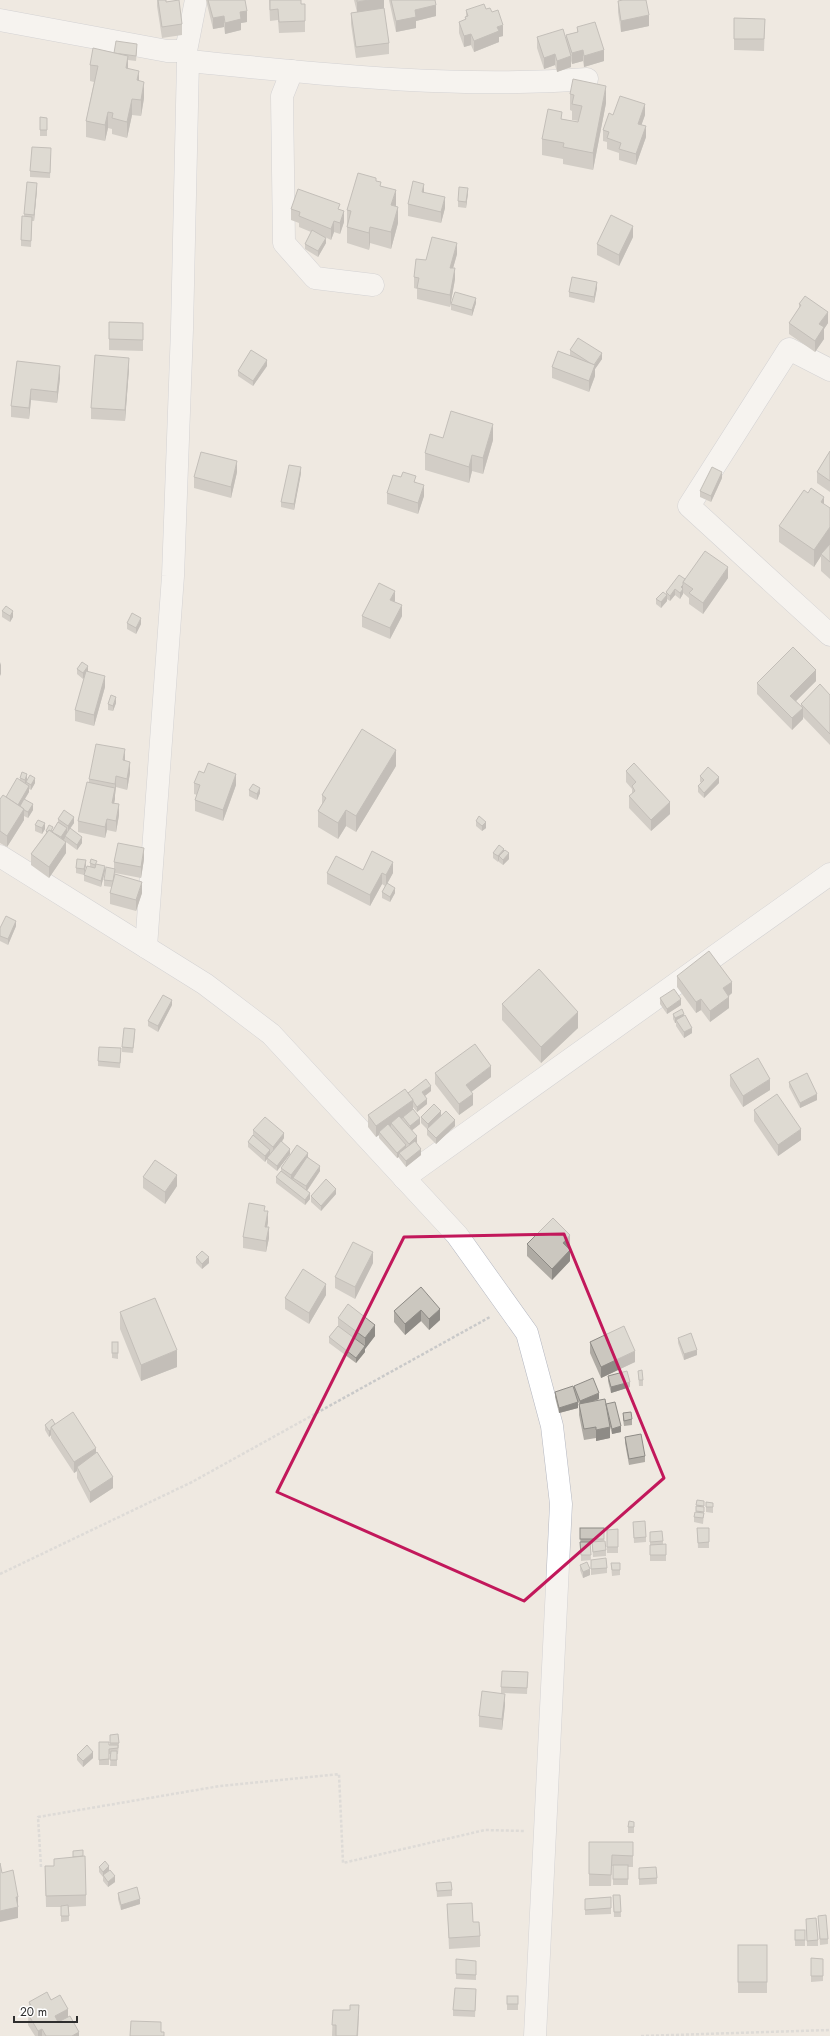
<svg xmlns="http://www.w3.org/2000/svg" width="830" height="2036" font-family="Jost,sans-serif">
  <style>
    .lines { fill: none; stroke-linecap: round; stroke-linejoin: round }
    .minor-casing { stroke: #b4b7c1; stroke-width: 23 }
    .path { stroke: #c9c9c9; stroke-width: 2.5; stroke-dasharray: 3 2; stroke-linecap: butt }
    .minor { stroke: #fff; stroke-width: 22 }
    .wall { fill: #afaba4 }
    .shaded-wall { fill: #8e8b86 }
    .building { fill: #cbc7bf; stroke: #8e8b86 }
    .marked { fill: none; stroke: #c2185b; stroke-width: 3; stroke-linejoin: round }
  </style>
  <rect width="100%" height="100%" fill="#efe9e1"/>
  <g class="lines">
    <g class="minor-casing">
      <g id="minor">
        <path d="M0,20L167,51H186"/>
        <path d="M188,61C320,74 454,89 587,79"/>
        <path d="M292,71L282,96L284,243L315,278L373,285"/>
        <path d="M830,370L789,349L689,506L830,635"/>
        <path d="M0,856L205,984L271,1034L457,1235L527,1333L552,1426L561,1504L535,2036"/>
        <path d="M146,947L173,576L182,329L188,61L186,51L196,0"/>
        <path d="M404,1178L830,874"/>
      </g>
    </g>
    <g class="path">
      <path d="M0,1574L192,1482L490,1317"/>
      <path d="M41,1867L38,1817L220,1786L339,1774L343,1863L485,1830L524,1831"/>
      <path d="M641,2036L830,2030"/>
    </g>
    <use href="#minor" class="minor"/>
  </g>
  <g class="wall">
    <path d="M157,0H166V2L182,24V35L162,38L157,6Z"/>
    <path d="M206,0H245L247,22L241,23V30L225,34L224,27L213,29Z"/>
    <path d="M269,0H301V4L305,21V32L279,33L278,20L270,21Z"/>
    <path d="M354,0H384V8L389,43V54L356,58L351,24V13L357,12Z"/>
    <path d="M389,0H435L436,16L416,21V28L396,32Z"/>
    <path d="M618,1L649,26L621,32L618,12Z"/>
    <path d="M486,9L503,36L499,37V42L474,52L471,45L464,47L459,33V22L465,20V17H466V10Z"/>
    <path d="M734,18L765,19L764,51L734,50Z"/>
    <path d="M577,27L604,61L584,67L583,61L572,64L571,61V67L557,72L555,65L544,69L537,48V37L566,41V35L577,32Z"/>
    <path d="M137,50L136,61L128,60V69L139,80L144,98L141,116L132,115L127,138L112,134V129L108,128L105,141L86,137V121L94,82L90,81V65L114,53Z"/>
    <path d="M570,94L606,103L593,170L563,164V159L542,155V139L562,119L578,122L579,121L572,120V111L570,110Z"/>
    <path d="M613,115H645L641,125L646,137L636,165L619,160V153L607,149V142L603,141V130Z"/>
    <path d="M40,117L47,118V136H40Z"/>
    <path d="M51,154L50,178L30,177V171Z"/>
    <path d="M376,181L396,206L398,223L391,249L370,243L369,250L347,243V210Z"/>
    <path d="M27,182L37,189L34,221H32L31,247L21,246V240L24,216Z"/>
    <path d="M424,193L445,208L441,223L408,216V204Z"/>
    <path d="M468,193L466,208L458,207V201Z"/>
    <path d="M291,209H340L344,222L340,234L334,232L331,240L325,237L326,243L318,257L305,249V244L311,232L299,227V223L291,220Z"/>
    <path d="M633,237L619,266L597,255V244Z"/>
    <path d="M457,254L453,268L455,279L450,307L417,299V289L414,288V277L426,260Z"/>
    <path d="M597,288L594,303L569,297V292Z"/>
    <path d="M476,303L472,316L451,310V304Z"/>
    <path d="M799,304L828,323L824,329V339L815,352L789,334V323L799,309Z"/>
    <path d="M109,322L143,323V351L109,350Z"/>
    <path d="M570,350L602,359L595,369V376L589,392L552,378V367L570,355Z"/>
    <path d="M17,361L60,378L57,403L31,400L29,419L11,417V406Z"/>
    <path d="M267,366L253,386L238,376V371Z"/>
    <path d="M129,369L125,421L91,419V408Z"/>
    <path d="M443,438L493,440L483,474L472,471L469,483L425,470V453Z"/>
    <path d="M830,451V492L817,483V472Z"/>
    <path d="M237,472L231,498L194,488V477Z"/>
    <path d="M301,473L294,510L281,507V502Z"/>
    <path d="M401,477L416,482L424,496L418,514L387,504V493Z"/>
    <path d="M722,478L711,502L700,497V491Z"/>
    <path d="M824,504L828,546L830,544V579L821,571V556L814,567L779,542V526Z"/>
    <path d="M728,578L703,614L689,604V598L683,593V594L680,599L675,595L670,601L667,599V601L661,608L656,604V599L666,594V592L685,579Z"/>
    <path d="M395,602L402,616L390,639L362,627V616Z"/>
    <path d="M2,611L13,617L10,622L2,617Z"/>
    <path d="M127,623L141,624L136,634L127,629Z"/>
    <path d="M77,669L88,671L105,687L94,726L75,721V710L85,676L83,679L77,674Z"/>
    <path d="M816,681L796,701L801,706V704L830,695V745L803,717V719L792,730L757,694V683Z"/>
    <path d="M116,703L113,711L108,710V704Z"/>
    <path d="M124,761L130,773L127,790L116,787L114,803L119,815L116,832L107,830L105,838L78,832V821L89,782V779Z"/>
    <path d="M396,766L356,832L346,826L338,839L318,827V811L322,804V795Z"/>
    <path d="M626,771L670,814L651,831L629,808V796L632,794V789L626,782Z"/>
    <path d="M204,773L236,785L223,821L195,811V800L197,795L194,794V783Z"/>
    <path d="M700,776L719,783L704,798L698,792V786L701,782H700Z"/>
    <path d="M20,778L27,780L35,783L31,790L29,789V792L25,799L33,810L28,818L24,816V820L7,847L0,843V799L6,797L20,780Z"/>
    <path d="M249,790L260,793L257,800L249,796Z"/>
    <path d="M58,819L74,823L70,829L82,843L77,850L66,842V853L49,878L31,865V854L46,833V831L53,830L58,823Z"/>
    <path d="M476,821L486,828L482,831L476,826Z"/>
    <path d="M35,825L45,829L42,834L35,831Z"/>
    <path d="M504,852L509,859L503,865L499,862V860L498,862L493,858V853Z"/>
    <path d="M144,859L141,878L115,873L114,878L142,893L136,911L110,904V893L112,887L104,886V880L114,869V862Z"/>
    <path d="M90,863L97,864L105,871L101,887L84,881V875L90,867Z"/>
    <path d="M86,865L84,875L76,873V868Z"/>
    <path d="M363,870L393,873L387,883L395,893L390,902L382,898V892L385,886L382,884L370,906L327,884V873Z"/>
    <path d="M16,926L8,945L0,941V928Z"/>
    <path d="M677,976L732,993L729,996V1008L710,1022L701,1010L696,1013L677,987Z"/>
    <path d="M660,998L681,1005L667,1014L660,1004Z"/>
    <path d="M502,1004L578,1028L541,1063L502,1020Z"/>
    <path d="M172,1005L158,1032L148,1026V1021Z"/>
    <path d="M673,1014L684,1015L692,1033L684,1038L676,1026V1023H675L673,1019Z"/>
    <path d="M135,1035L133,1053L122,1052V1047Z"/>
    <path d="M121,1054L120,1068L98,1066V1061Z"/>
    <path d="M435,1073L491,1077L471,1092L473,1105L459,1115L435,1084Z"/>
    <path d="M730,1075L770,1090L743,1107L730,1086Z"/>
    <path d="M789,1082L817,1100L800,1108L789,1087Z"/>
    <path d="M431,1091L425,1096L427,1104L417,1112L413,1107V1109L420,1124L412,1130L417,1142L416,1143L421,1155L406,1167L399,1158V1157L397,1158L379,1138V1135L376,1137L368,1127V1115L408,1093Z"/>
    <path d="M754,1110L801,1140L778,1156L754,1121Z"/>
    <path d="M441,1116L455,1126L436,1144L427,1135V1129L421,1123V1117Z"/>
    <path d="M253,1130L284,1138L282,1142L290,1154L277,1171L267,1163V1159L265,1162L248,1147V1142L253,1135Z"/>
    <path d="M308,1157L320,1171L307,1191L310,1199L305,1205L276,1183V1177L281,1171V1168Z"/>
    <path d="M143,1177L177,1186L165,1204L143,1188Z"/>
    <path d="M336,1194L321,1211L311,1202V1196Z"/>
    <path d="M265,1211L268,1222L267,1227L269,1238L266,1252L243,1248V1237Z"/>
    <path d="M527,1244L570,1246L568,1248L570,1261L552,1280L527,1256Z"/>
    <path d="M196,1257L209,1263L202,1269L196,1263Z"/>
    <path d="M373,1263L355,1299L335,1288V1277Z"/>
    <path d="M421,1287L440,1320L429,1330L421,1321L405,1335L394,1322V1311Z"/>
    <path d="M326,1295L309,1324L285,1309V1298Z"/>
    <path d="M120,1312L177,1367L141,1381L120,1329Z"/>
    <path d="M338,1318L375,1336L365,1349V1352L356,1363L329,1343V1337L338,1326Z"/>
    <path d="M678,1338L697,1355L684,1360L678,1343Z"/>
    <path d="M112,1342H118V1359L112,1358Z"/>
    <path d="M590,1342L635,1362L601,1378L590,1353Z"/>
    <path d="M638,1371L643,1380V1386H639Z"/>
    <path d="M608,1376L630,1387L611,1393L608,1381Z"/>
    <path d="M574,1386L599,1399L591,1402L606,1404L621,1432L612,1434L610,1427V1438L596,1441V1438L584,1440L579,1415V1404L578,1402V1408L559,1413L555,1397V1392L574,1388Z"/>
    <path d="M623,1413L632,1419V1425L624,1426L623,1419Z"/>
    <path d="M55,1424L96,1453L113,1488L90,1503L77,1478V1471L74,1473L51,1438V1435L49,1437L45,1430V1425Z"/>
    <path d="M625,1437L645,1456V1462L629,1465L625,1443Z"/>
    <path d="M697,1500L704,1501V1513L703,1524L694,1522V1517L696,1512Z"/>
    <path d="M706,1502L713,1503V1513L706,1512Z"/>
    <path d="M633,1522L646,1537V1542L634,1543Z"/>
    <path d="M580,1528H604V1541L606,1550V1556L593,1557L592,1544H590L591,1560L607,1568V1573L591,1575V1560L581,1561Z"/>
    <path d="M697,1528H709V1548H698Z"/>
    <path d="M618,1529V1553H607V1530Z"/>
    <path d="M650,1532L663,1541V1544H666V1561H650Z"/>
    <path d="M611,1563L620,1570V1575L612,1576Z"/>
    <path d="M580,1565L590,1575L583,1578L580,1570Z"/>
    <path d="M528,1672L527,1694L501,1693V1687Z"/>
    <path d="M505,1705L502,1730L479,1727V1716Z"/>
    <path d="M110,1735L119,1743L118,1754H117V1766H110L111,1754H109V1765H99V1742L110,1745Z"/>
    <path d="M77,1755L93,1758L83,1767L77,1760Z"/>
    <path d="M634,1822V1833H628V1827Z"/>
    <path d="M589,1842H633V1867H628V1885H613V1866H612L611,1886H589Z"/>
    <path d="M73,1851L86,1895V1906L69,1907V1921L61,1922V1907H46L45,1866H54L73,1857Z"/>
    <path d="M99,1867L115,1882L108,1887L103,1881V1877L99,1872Z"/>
    <path d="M639,1868L657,1878V1884L639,1885Z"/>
    <path d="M436,1883L452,1890V1896L437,1897Z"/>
    <path d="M118,1893L140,1904L121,1910L118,1899Z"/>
    <path d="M613,1895H620L621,1917H614Z"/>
    <path d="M611,1897V1914L585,1915V1899Z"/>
    <path d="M447,1904L473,1922L480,1936V1947L449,1949Z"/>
    <path d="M818,1916L828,1939V1944L820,1945Z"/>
    <path d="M806,1919L818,1940V1946H807Z"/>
    <rect x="795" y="1930" width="10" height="16"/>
    <rect x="738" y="1945" width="29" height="48"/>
    <path d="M811,1958L823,1959V1981L811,1982Z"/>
    <path d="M476,1961V1980L456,1979V1974Z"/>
    <path d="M476,1995L475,2017L453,2016V2010Z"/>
    <rect x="507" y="1996" width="11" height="14"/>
    <path d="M51,2000L68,2017L79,2036H35L28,2025L29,2002Z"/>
    <path d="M333,2010H350L359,2016L358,2036H332Z"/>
  </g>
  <g class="shaded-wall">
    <path d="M369,0H384V8L357,13V2Z"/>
    <path d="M436,5V16L416,21V28L396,32V21L415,10Z"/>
    <path d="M247,11V22L241,23V30L225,34V23L240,12Z"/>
    <path d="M649,15V26L621,32V21Z"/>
    <path d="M224,16V27L213,29V18Z"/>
    <path d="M503,25V36L499,37V42L474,52V41L497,27Z"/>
    <path d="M471,34V45L464,47V36Z"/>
    <path d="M583,50V61L572,64V53Z"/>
    <path d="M604,50V61L584,67V56Z"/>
    <path d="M555,54V65L544,69V58Z"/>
    <path d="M128,56V72L126,68Z"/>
    <path d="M571,56V67L557,72V61Z"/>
    <path d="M139,71V87L137,80Z"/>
    <path d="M144,82V98L141,116V100Z"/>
    <path d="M606,86V103L593,170V153Z"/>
    <path d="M132,99V115L127,138V122Z"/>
    <path d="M645,104V115L638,135V124Z"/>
    <path d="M108,112V128L105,141V125Z"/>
    <path d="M646,126V137L636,165V154Z"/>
    <path d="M37,183V189L34,221V215Z"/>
    <path d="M424,184V195L422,192Z"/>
    <path d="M468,188V193L466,208V202Z"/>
    <path d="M396,190V206L391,205Z"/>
    <path d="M445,197V208L441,223V212Z"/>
    <path d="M398,207V223L391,249V232Z"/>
    <path d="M344,211V222L340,234V223Z"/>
    <path d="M334,221V232L331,240V229Z"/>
    <path d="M633,226V237L619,266V255Z"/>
    <path d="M370,227V243L369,250V233Z"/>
    <path d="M326,238V243L318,257V251Z"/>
    <path d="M457,243V254L450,279V268Z"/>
    <path d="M455,268V279L450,307V295Z"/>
    <path d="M597,282V288L594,303V297Z"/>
    <path d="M476,298V303L472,316V310Z"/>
    <path d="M828,312V323L824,329V339L815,352V341L819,324Z"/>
    <path d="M602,353V359L595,369V376L589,392V381L594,366Z"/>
    <path d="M129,358V369L125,421V410Z"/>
    <path d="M267,360V366L253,386V381Z"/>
    <path d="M60,366V378L57,403V392Z"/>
    <path d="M31,389V400L29,419V408Z"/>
    <path d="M493,424V440L483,474V458Z"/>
    <path d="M472,455V471L469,483V467Z"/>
    <path d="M237,461V472L231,498V487Z"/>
    <path d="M301,467V473L294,510V504Z"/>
    <path d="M722,472V478L711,502V496Z"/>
    <path d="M424,485V496L418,514V503Z"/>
    <path d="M824,497V514L821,502Z"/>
    <path d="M830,527V544L822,555L821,554V556L814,567V550Z"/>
    <path d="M728,567V578L703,614V603Z"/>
    <path d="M683,585V594L680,599V593L681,587Z"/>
    <path d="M675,589V595L670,601V596Z"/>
    <path d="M395,591V602L390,600Z"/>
    <path d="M667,595V601L661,608V602Z"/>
    <path d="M402,605V616L390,639V628Z"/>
    <path d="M13,611V617L10,622V616Z"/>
    <path d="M141,618V624L136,634V628Z"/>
    <path d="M1,662V674L0,676V665Z"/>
    <path d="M88,666V672L83,679V673Z"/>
    <path d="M816,670V681L790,707V696Z"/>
    <path d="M105,676V687L94,726V715Z"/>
    <path d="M116,697V703L113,711V706Z"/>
    <path d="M803,708V719L792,730V718Z"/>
    <path d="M125,749V760L123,772V760Z"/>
    <path d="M396,750V766L356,832V816Z"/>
    <path d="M130,762V773L127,790V779Z"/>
    <path d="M27,774V780L25,786V780Z"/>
    <path d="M236,774V785L223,821V810Z"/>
    <path d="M116,776V787L115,795V784Z"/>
    <path d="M719,777V783L704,798V793Z"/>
    <path d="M35,778V783L31,790V785Z"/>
    <path d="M29,786V792L18,810V805Z"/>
    <path d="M115,788V799L112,814V803Z"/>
    <path d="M260,788V793L257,800V794Z"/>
    <path d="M670,802V814L651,831V820Z"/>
    <path d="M33,804V810L28,818V812Z"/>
    <path d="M119,804V815L116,832V821Z"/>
    <path d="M24,809V820L7,847V836Z"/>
    <path d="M346,810V826L338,839V823Z"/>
    <path d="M74,817V823L68,831V826Z"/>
    <path d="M107,819V830L105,838V827Z"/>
    <path d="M486,822V828L482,831V826Z"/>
    <path d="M45,823V829L42,834V828Z"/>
    <path d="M67,828V834L65,836V838L61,843V837Z"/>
    <path d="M82,837V843L77,850V845Z"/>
    <path d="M66,842V853L49,878V867Z"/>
    <path d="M144,848V859L141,878V867Z"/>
    <path d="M504,849V854L499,856V860L498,862V856Z"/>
    <path d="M509,853V859L503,865V860Z"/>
    <path d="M86,860V865L84,875V869Z"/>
    <path d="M393,862V873L386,886V875Z"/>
    <path d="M105,866V871L101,887V881Z"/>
    <path d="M382,873V884L370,906V895Z"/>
    <path d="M142,882V893L136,911V900Z"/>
    <path d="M395,888V893L390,902V897Z"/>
    <path d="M16,921V926L8,945V939Z"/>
    <path d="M732,982V993L723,1000V988Z"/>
    <path d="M729,997V1008L710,1022V1011Z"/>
    <path d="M681,999V1005L667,1014V1009Z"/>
    <path d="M701,999V1010L696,1013V1002Z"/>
    <path d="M172,1000V1005L158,1032V1026Z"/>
    <path d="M578,1012V1028L541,1063V1047Z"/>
    <path d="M684,1014V1019L676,1020V1023H675V1018Z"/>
    <path d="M692,1028V1033L684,1038V1032Z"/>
    <path d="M491,1066V1077L466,1096V1085Z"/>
    <path d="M770,1079V1090L743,1107V1096Z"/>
    <path d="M431,1086V1091L422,1098V1092Z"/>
    <path d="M473,1094V1105L459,1115V1104Z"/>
    <path d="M817,1094V1100L800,1108V1103Z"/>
    <path d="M427,1099V1104L417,1112V1107Z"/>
    <path d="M413,1100V1111L403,1117V1118L392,1125L391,1123V1127L380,1134L379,1132V1135L376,1137V1126Z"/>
    <path d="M441,1111V1117L428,1130V1124Z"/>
    <path d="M420,1118V1124L410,1132V1126Z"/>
    <path d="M455,1120V1126L436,1144V1138Z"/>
    <path d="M801,1129V1140L778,1156V1145Z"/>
    <path d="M284,1133V1138L273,1152V1147Z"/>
    <path d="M417,1136V1142L409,1150V1144Z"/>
    <path d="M406,1145V1151L399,1153V1157L397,1158V1153Z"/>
    <path d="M290,1149V1154L277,1171V1166Z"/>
    <path d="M421,1149V1155L406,1167V1161Z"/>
    <path d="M270,1150V1155L267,1158V1159L265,1162V1156Z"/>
    <path d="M308,1153V1158L291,1181V1175Z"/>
    <path d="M320,1166V1171L306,1192V1186Z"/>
    <path d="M177,1175V1186L165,1204V1192Z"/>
    <path d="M336,1189V1194L321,1211V1206Z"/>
    <path d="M310,1193V1199L305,1205V1200Z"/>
    <path d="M268,1211V1222L265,1238V1227Z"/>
    <path d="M269,1227V1238L266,1252V1241Z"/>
    <path d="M570,1235V1246L563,1254V1243Z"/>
    <path d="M570,1250V1261L552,1280V1269Z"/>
    <path d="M373,1252V1263L355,1299V1287Z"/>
    <path d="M209,1257V1263L202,1269V1264Z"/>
    <path d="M326,1284V1295L309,1324V1313Z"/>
    <path d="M440,1309V1320L429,1330V1319Z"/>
    <path d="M421,1310V1321L405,1335V1324Z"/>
    <path d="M375,1325V1336L365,1349V1338Z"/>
    <path d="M365,1346V1352L356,1363V1358Z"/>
    <path d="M177,1350V1367L141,1381V1365Z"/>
    <path d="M697,1350V1355L684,1360V1354Z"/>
    <path d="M635,1351V1362L601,1378V1367Z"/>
    <path d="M630,1382V1387L611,1393V1387Z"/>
    <path d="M599,1393V1399L580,1406V1401Z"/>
    <path d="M578,1402V1408L559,1413V1408Z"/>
    <path d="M621,1426V1432L612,1434V1429Z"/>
    <path d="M610,1427V1438L596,1441V1430Z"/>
    <path d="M51,1430V1435L49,1437V1431Z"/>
    <path d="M96,1448V1459L77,1467V1471L74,1473V1462Z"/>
    <path d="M113,1477V1488L90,1503V1492Z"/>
    <path d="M590,1569V1575L583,1578V1572Z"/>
    <path d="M505,1694V1705L502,1730V1719Z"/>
    <path d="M93,1752V1758L83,1767V1761Z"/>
    <path d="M109,1866V1872L103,1876V1872Z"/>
    <path d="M115,1876V1882L108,1887V1882Z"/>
    <path d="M16,1897H18V1918L0,1922V1911Z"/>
    <path d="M140,1899V1904L121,1910V1905Z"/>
    <path d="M68,2009V2020L55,2027V2016Z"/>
    <path d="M42,2029V2036H38V2031Z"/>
    <path d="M79,2032V2036H72Z"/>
  </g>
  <g class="building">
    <path d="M158,0H166V2L179,0L182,24L162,27Z"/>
    <path d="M208,0H245L247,11L240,12L241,19L225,23L224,16L213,18Z"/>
    <path d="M270,0H301V4H305V21L279,22L278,9L270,10Z"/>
    <path d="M357,0H369L357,2Z"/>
    <path d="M391,0H435L436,5L415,10L416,17L396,21Z"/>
    <path d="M623,0H646L649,15L621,21L618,1Z"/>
    <path d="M484,4L486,9L490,8L492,12L498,10L503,25L497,27L499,31L474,41L471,34L464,36L459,22L466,19L465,17L468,16L466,10Z"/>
    <path d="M384,8L389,43L356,47L351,13Z"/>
    <path d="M734,18L765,19L764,39H734Z"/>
    <path d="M595,22L604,50L584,56L583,50L572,53L566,35L578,32L577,27Z"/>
    <path d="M563,29L571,56L557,61L555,54L544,58L537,37Z"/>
    <path d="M116,41L137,44L136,56L114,53Z"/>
    <path d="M93,48L128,56L126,68L139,71L137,80L144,82L141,100L132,99L127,122L112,118L113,113L108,112L105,125L86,121L98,66L90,65Z"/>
    <path d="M573,79L606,86L593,153L563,147L564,143L542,139L548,109L562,112L561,119L578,122L582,106L572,104L574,95L570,94Z"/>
    <path d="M620,96L645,104L638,124L646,126L636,154L619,149L621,143L607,138L609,132L603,130L609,113L613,115Z"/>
    <path d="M40,117L47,118V130H40Z"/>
    <path d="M32,147L51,148L50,173L30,171Z"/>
    <path d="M358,173L376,178V181L381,182L380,186L396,190L391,205L398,207L391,232L370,227L369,233L347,227L351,211L347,210Z"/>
    <path d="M413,181L424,184L422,192L445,197L441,212L408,204Z"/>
    <path d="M27,182L37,183L34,215L24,214Z"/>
    <path d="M459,187L468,188L466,202L458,201Z"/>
    <path d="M298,189L340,204L338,209L344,211L340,223L334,221L331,229L299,216L300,212L291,209Z"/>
    <path d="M611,215L633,226L619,255L597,244Z"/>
    <path d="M22,216L32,217L31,241L21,240Z"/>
    <path d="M312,230L326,238L318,251L305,244Z"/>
    <path d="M432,237L457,243L450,268H455L450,295L417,288L419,278L414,277L416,259L426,260Z"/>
    <path d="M572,277L597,282L594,297L569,292Z"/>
    <path d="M455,292L476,298L472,310L451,304Z"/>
    <path d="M805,296L828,312L819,324L824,327L815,341L789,323L801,305L799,304Z"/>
    <path d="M109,322L143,323V340L109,339Z"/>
    <path d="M578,338L602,353L594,365L590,363L570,350Z"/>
    <path d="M251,350L267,360L253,381L238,371Z"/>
    <path d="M558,351L595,365L589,381L552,367Z"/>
    <path d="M95,355L129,358L125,410L91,408Z"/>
    <path d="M17,361L60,366L57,392L31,389L29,408L11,406Z"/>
    <path d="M451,411L493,424L483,458L472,455L469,467L425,453L430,434L443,438Z"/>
    <path d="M830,451V481L817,472Z"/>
    <path d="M201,452L237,461L231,487L194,477Z"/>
    <path d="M289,465L301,467L294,504L281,502Z"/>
    <path d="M712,467L722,472L711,496L700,491Z"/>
    <path d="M403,472L416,476L414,482L424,485L418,503L387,493L393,475L401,477Z"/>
    <path d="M811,488L824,497L821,502L830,508V527L814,550L779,526L804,490L808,493Z"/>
    <path d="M830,544V562L821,554Z"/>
    <path d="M705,551L728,567L703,603L689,593L693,589L683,582Z"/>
    <path d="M679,575L685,579L683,582V585L681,587L683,589L680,593L675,589L670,596L666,592Z"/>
    <path d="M379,583L395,591L390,600L402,605L390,628L362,616Z"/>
    <path d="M663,592L667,595L661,602L656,599Z"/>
    <path d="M6,606L13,611L10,616L2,611Z"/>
    <path d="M132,613L141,618L136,628L127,623Z"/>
    <path d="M793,647L816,670L790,696L803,708L792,718L757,683Z"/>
    <path d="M82,662L88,666L83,673L77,669Z"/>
    <path d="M86,671L105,676L94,715L75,710Z"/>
    <path d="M820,684L830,695V734L801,704Z"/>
    <path d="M111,695L116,697L113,706L108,704Z"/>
    <path d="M362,729L396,750L356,816L346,810L338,823L318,811L326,798L322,795Z"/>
    <path d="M96,744L125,749L123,760L130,762L127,779L116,776L115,784L89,779Z"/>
    <path d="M208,763L236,774L223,810L195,800L200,785L194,783L199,771L204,773Z"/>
    <path d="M634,763L670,802L651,820L629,796L635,791L632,786L636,782L626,771Z"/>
    <path d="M708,767L719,777L704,793L698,786L704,780L700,776Z"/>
    <path d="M22,772L27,774L25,780L20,778Z"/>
    <path d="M30,775L35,778L31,785L26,782Z"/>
    <path d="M17,778L29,786L18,805L6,797Z"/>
    <path d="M87,782L115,788L112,803L119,804L116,821L107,819L105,827L78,821Z"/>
    <path d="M253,784L260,788L257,794L249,790Z"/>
    <path d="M3,795L24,809L7,836L0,831V799Z"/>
    <path d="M24,799L33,804L28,812L24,810V809L20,806Z"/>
    <path d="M64,810L74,817L68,826L58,819Z"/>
    <path d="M479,816L486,822L482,826L476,821Z"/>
    <path d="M38,820L45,823L42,828L35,825Z"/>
    <path d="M58,822L67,828L61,837L52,832Z"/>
    <path d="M49,825L53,827L51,831L49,830L47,832L46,831Z"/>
    <path d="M70,828L82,837L77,845L65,836Z"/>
    <path d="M49,830L66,842L49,867L31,854Z"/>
    <path d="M118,843L144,848L141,867L114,862Z"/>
    <path d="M499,845L504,849L498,856L493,853Z"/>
    <path d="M505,850L509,853L503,860L499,856Z"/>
    <path d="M372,851L393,862L386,875L382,873L370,895L327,873L336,856L363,870Z"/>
    <path d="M77,859L86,860L84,869L76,868Z"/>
    <path d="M91,859L97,861L95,865L90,863Z"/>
    <path d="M96,864L105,866L101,881L84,875L87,866L95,868Z"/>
    <path d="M106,867L115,869L113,881L104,880Z"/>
    <path d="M115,874L142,882L136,900L110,893Z"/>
    <path d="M387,883L395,888L390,897L382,892Z"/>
    <path d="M6,916L16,921L8,939L0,936V928Z"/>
    <path d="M709,951L732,982L723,988L729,997L710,1011L701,999L696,1002L677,976Z"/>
    <path d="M539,969L578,1012L541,1047L502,1004Z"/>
    <path d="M674,989L681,999L667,1009L660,998Z"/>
    <path d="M163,995L172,1000L158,1026L148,1021Z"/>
    <path d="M682,1009L684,1014L675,1018L673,1014Z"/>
    <path d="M685,1015L692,1028L684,1032L676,1020Z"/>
    <path d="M124,1028L135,1029L133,1048L122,1047Z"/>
    <path d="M475,1044L491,1066L466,1085L473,1094L459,1104L435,1073Z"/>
    <path d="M99,1047L121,1048L120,1063L98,1061Z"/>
    <path d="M758,1058L770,1079L743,1096L730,1075Z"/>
    <path d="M807,1073L817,1094L800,1103L789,1082Z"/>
    <path d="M426,1079L431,1086L422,1092L427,1099L417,1107L413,1101V1100L408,1093Z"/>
    <path d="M405,1089L413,1100L376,1126L368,1115Z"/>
    <path d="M777,1094L801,1129L778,1145L754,1110Z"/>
    <path d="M434,1104L441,1111L428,1124L421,1117Z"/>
    <path d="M413,1109L420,1118L410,1126L403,1117Z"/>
    <path d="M446,1111L455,1120L436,1138L427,1129Z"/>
    <path d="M399,1116L417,1136L409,1144L391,1123Z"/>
    <path d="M265,1117L284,1133L273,1147L253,1130Z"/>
    <path d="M388,1124L406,1145L397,1153L379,1132Z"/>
    <path d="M253,1135L270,1150L265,1156L248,1142Z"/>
    <path d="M281,1141L290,1149L277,1166L267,1158Z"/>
    <path d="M415,1141L421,1149L406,1161L399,1153Z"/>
    <path d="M297,1145L308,1153L291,1175L281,1168Z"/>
    <path d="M307,1157L320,1166L306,1186L293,1178Z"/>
    <path d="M155,1160L177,1175L165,1192L143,1177Z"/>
    <path d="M281,1171L310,1193L305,1200L276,1177Z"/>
    <path d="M326,1179L336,1189L321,1206L311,1196Z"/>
    <path d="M249,1203L265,1206L264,1211H268L265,1227H269L266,1241L243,1237Z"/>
    <path d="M553,1218L570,1235L563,1243L570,1250L552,1269L527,1244Z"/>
    <path d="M353,1242L373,1252L355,1287L335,1277Z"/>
    <path d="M202,1251L209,1257L202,1264L196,1257Z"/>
    <path d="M303,1269L326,1284L309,1313L285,1298Z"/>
    <path d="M421,1287L440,1309L429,1319L421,1310L405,1324L394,1311Z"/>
    <path d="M155,1298L177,1350L141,1365L120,1312Z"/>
    <path d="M348,1304L375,1325L365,1338L338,1318Z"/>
    <path d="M338,1326L365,1346L356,1358L329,1337Z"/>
    <path d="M624,1326L635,1351L601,1367L590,1342Z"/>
    <path d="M691,1333L697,1350L684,1354L678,1338Z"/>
    <rect x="112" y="1342" width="6" height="11"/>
    <path d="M642,1370L643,1380H639L638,1371Z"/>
    <path d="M627,1371L630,1382L611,1387L608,1376Z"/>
    <path d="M593,1378L599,1393L580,1401L574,1386Z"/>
    <path d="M573,1386L578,1402L559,1408L555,1392Z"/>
    <path d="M605,1399L610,1427L596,1430V1427L584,1429L579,1404Z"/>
    <path d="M615,1402L621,1426L612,1429L606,1404Z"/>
    <path d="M73,1412L96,1448L74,1462L51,1427Z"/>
    <path d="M631,1412L632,1419L624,1421L623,1413Z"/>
    <path d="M52,1419L55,1424L51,1427V1430L49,1431L45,1425Z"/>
    <path d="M641,1434L645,1456L629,1459L625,1437Z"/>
    <path d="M97,1452L113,1477L90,1492L77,1467Z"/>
    <path d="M697,1500L704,1501V1506L696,1505Z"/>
    <path d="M706,1502L713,1503V1507H706Z"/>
    <path d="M696,1506L704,1507V1512L696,1511Z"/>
    <path d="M695,1512L704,1513L703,1518L694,1517Z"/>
    <path d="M645,1521L646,1537L634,1538L633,1522Z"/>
    <rect x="580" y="1528" width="24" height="11"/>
    <path d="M697,1528H709V1542L698,1543Z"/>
    <path d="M618,1529V1547H607V1530Z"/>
    <path d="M662,1531L663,1541L650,1542V1532Z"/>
    <path d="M605,1541L606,1550L593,1552L592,1542Z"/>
    <path d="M580,1542H590L591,1555H581Z"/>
    <path d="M666,1544V1555H650V1545Z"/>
    <path d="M606,1558L607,1568L591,1569V1560Z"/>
    <path d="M587,1562L590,1569L583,1572L580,1565Z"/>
    <path d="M611,1563H620V1570H612Z"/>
    <path d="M502,1671L528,1672L527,1688L501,1687Z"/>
    <path d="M482,1691L505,1694L502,1719L479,1716Z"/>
    <path d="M118,1734L119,1743H110V1735Z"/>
    <path d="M99,1742H109V1745H118V1748L109,1749V1759L99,1760Z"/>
    <path d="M87,1745L93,1752L83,1761L77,1755Z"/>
    <path d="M111,1751H117V1760H110Z"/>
    <path d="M629,1821L634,1822V1827H628Z"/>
    <path d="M589,1842H633V1856L612,1855L611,1875L589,1874Z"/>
    <path d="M83,1850V1856L73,1857V1851Z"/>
    <path d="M85,1856L86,1895L46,1896L45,1866H54V1859Z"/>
    <path d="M105,1861L109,1866L103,1872L99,1867Z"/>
    <path d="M0,1863L2,1873L13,1870L18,1897H16L18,1907L0,1911Z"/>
    <rect x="613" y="1865" width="15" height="14"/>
    <path d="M656,1867L657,1878L639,1879V1868Z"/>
    <path d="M110,1870L115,1876L108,1882L103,1875Z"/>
    <path d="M451,1882L452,1890L437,1891L436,1883Z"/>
    <path d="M137,1887L140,1899L121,1905L118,1893Z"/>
    <path d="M613,1895H620L621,1912H614Z"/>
    <path d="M611,1897V1908L585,1910V1899Z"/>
    <path d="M472,1903L473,1922H479L480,1936L449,1938L447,1904Z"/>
    <path d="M68,1905L69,1916H61V1906Z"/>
    <path d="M826,1915L828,1939H820L818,1916Z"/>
    <path d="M816,1918L818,1940L807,1941L806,1919Z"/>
    <rect x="795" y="1930" width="10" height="10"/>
    <rect x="738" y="1945" width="29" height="37"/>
    <path d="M811,1958L823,1959V1976H811Z"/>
    <path d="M456,1959L476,1961V1975L456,1974Z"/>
    <path d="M455,1988L476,1989L475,2011L453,2010Z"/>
    <path d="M47,1992L51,2000L60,1995L68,2009L55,2016L58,2022L70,2016L79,2032L72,2036H46L42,2029L38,2031L28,2014L34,2011L29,2002Z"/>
    <rect x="507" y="1996" width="11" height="8"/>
    <path d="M350,2005H359L357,2036H336V2025H332L333,2010H350Z"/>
    <path d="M131,2021L161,2022V2032H164V2036H130Z"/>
  </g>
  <path d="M0 0H830V2036H0ZM564,1234L664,1478L524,1601L277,1492L404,1237Z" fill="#efe9e1" fill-opacity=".55" fill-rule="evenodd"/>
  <path class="marked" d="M564,1234L664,1478L524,1601L277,1492L404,1237Z"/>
  <path d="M14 2016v6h63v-6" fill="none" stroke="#2e2e2e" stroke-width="2"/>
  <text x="20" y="2016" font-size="12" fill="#2e2e2e" stroke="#ffffff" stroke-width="3" paint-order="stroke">20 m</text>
</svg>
